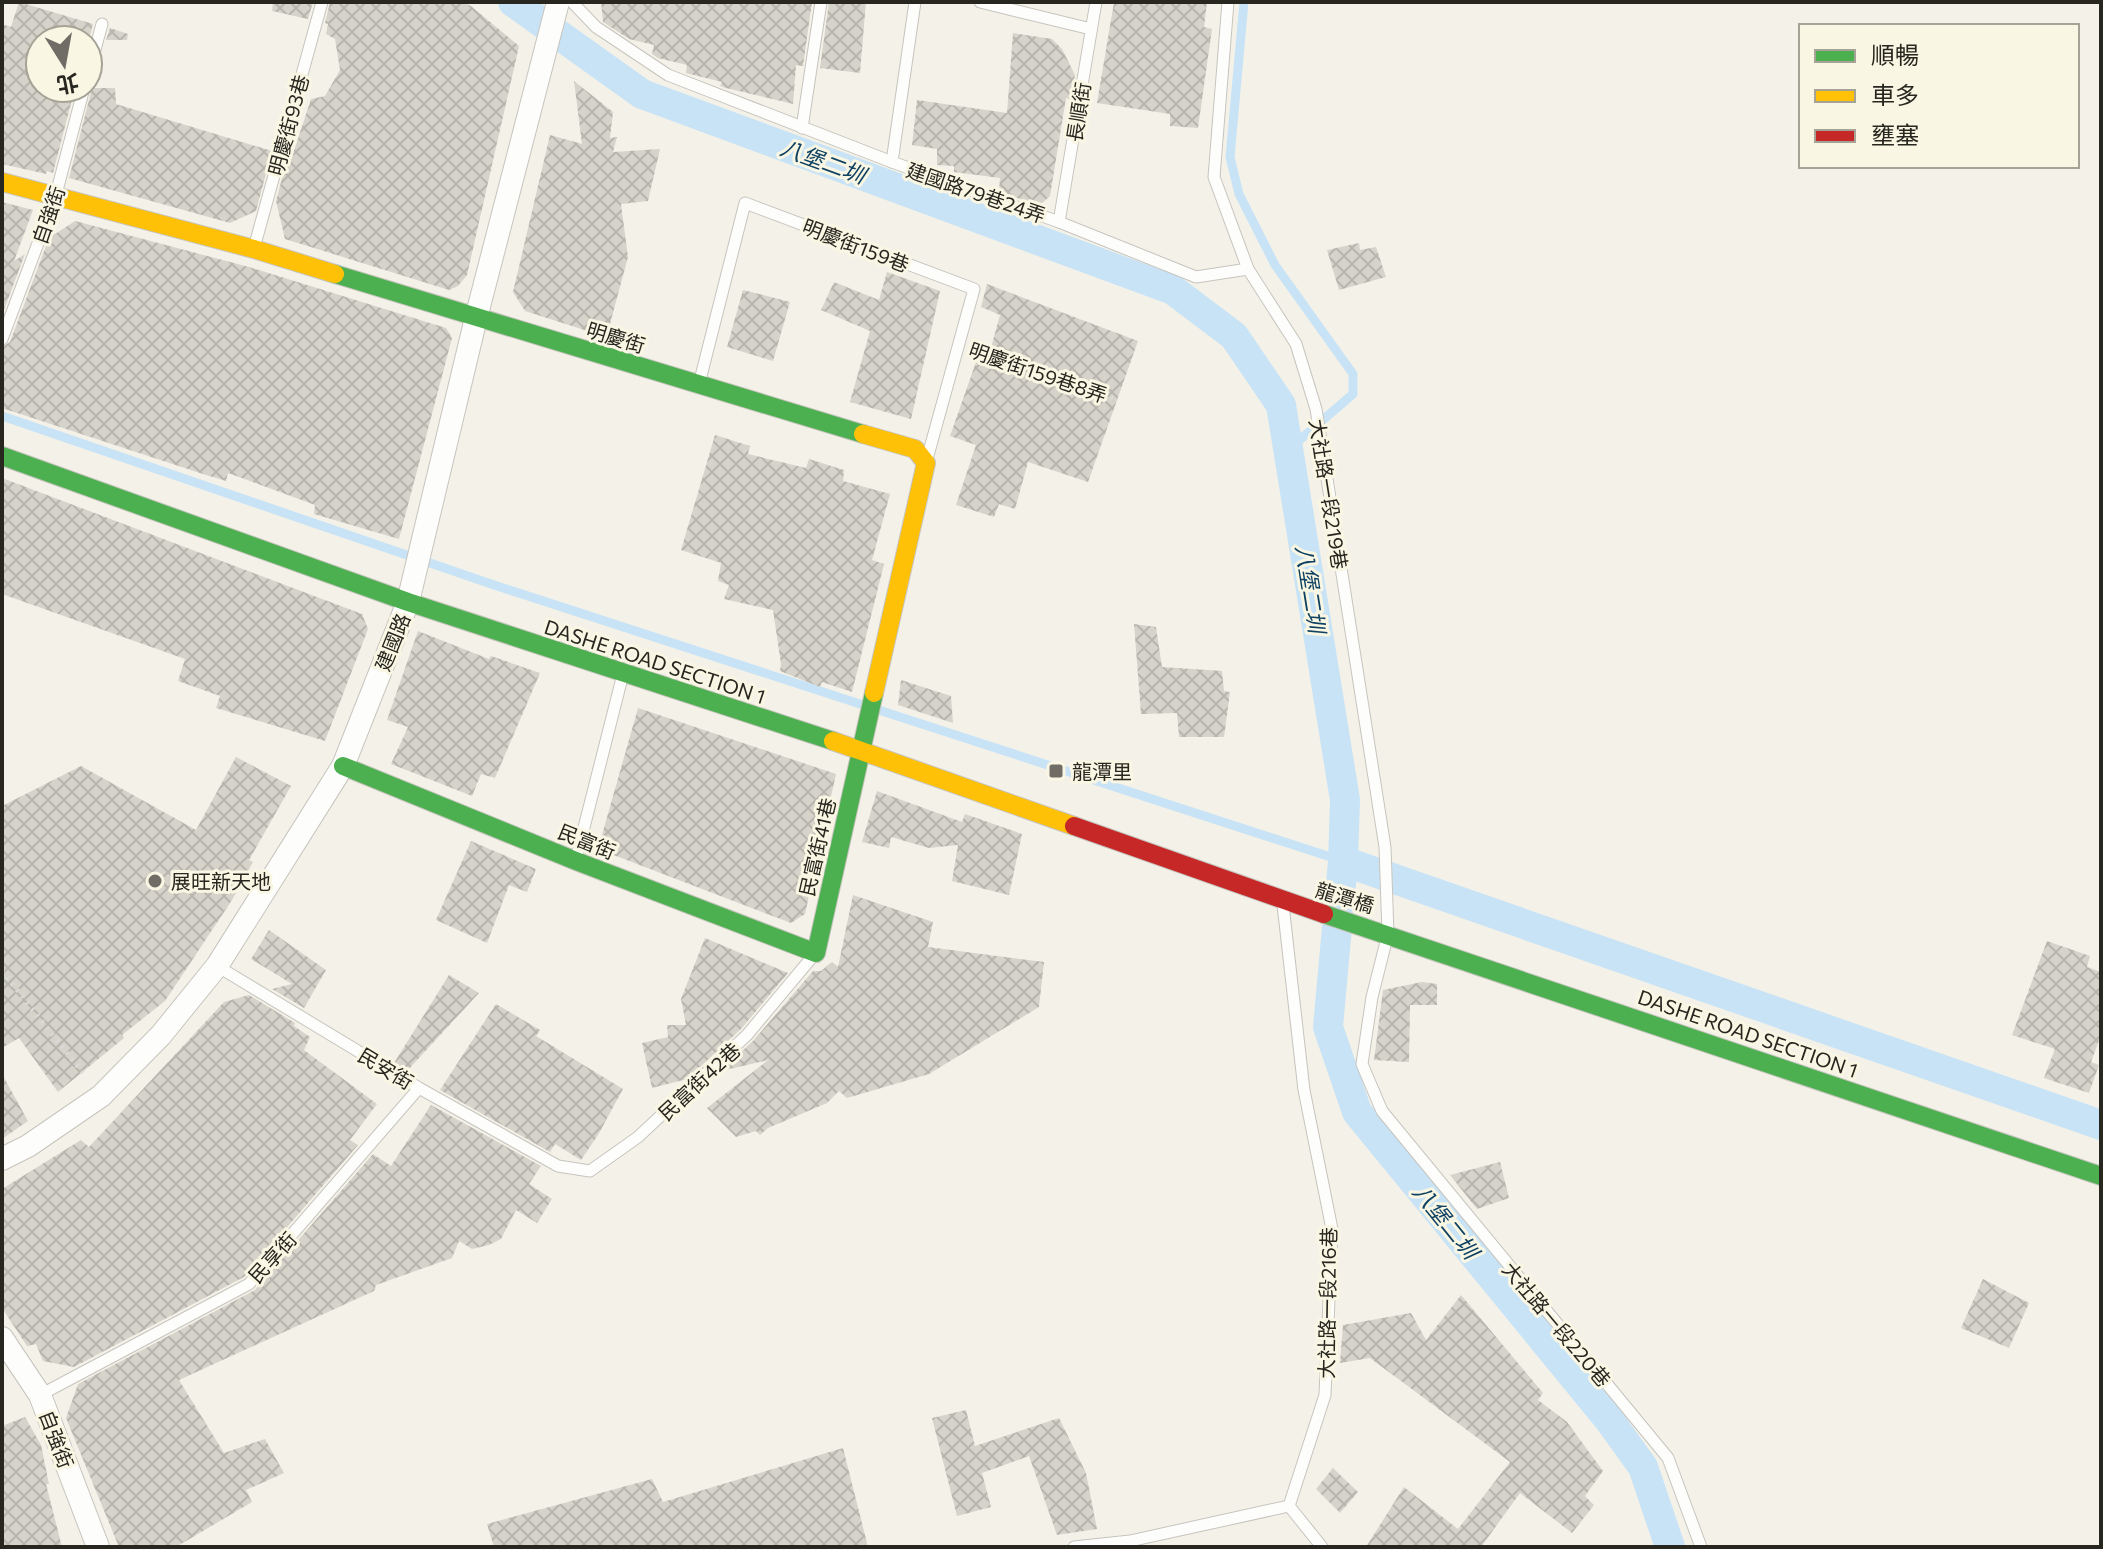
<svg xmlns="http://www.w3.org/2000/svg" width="2103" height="1549" font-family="Commissioner,'Noto Sans TC',sans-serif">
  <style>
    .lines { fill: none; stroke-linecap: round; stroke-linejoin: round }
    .stream { stroke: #c9e3f6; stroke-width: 9 }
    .canal { stroke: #c9e3f6; stroke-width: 30 }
    .building { fill: url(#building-cross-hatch) }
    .lane-casing { stroke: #c6c4bd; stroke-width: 13 }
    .street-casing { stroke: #c6c4bd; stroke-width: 24 }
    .fast-casing { stroke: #c6c4bd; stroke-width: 20 }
    .slow-casing { stroke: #c6c4bd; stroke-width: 20 }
    .jam-casing { stroke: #c6c4bd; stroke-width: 20 }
    .path { stroke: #dadad7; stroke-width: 5; stroke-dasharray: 2 6; stroke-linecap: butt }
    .lane { stroke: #fdfdfc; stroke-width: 11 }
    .street { stroke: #fdfdfc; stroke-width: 22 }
    .fast { stroke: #4caf50; stroke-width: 18 }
    .slow { stroke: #ffc107; stroke-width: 18 }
    .jam { stroke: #c62828; stroke-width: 18 }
    .poi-dot { fill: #6f6d65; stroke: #f9f6e3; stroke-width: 3 }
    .labels { text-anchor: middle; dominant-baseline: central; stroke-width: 6; stroke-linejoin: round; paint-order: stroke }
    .street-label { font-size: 20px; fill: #27261f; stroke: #f9f6e3 }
    .poi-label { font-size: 20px; fill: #27261f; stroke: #f9f6e3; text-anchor: start }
    .water-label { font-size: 22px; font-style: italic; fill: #0e4162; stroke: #f9f6e3 }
  </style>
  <defs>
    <pattern id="building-cross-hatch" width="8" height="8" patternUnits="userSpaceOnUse" patternTransform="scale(2)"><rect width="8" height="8" fill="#d6d3cb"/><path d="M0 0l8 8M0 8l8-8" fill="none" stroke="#b8b5ae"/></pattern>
  </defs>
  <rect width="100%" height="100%" fill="#f4f2e8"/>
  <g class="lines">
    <g class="stream">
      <path d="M1244,2L1230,157L1239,194L1275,265L1353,374V394L1288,450"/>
      <path d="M2,416L497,586L1343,861"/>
    </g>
    <g class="canal">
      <path d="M513,2L642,94L1173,290L1234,336L1281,405L1345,800L1343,861L1328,1027L1357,1112L1610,1421L1643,1467L1670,1547"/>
      <path d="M1343,861L2101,1125"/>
    </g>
  </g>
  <g class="building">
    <path d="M19,2L93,24L89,40H40V88H75L53,173L47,171L46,174L2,164V24L11,27Z"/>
    <path d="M273,2H313L308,19L272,11Z"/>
    <path d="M330,2H461L471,6L519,46L467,275L458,286L449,290L285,239L276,201L288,156L292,157L311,99L325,96L340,70L335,39L326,34L328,24L325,23Z"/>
    <path d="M601,2H812L803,66L796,65L793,104L726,88L720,86L722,82L686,73L687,65L658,58L652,54L654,45L629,39L603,22Z"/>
    <path d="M829,2H866L860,73L820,68Z"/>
    <path d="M1114,2H1207L1204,27L1212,29L1198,128L1170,126V114L1097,103Z"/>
    <path d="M110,28L128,34L127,40H106Z"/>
    <path d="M1013,33L1052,39L1062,49L1075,75L1071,99L1066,98L1050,196L1039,206L999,191L1000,178L954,172V166L937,165V149L912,145L917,100L1007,113Z"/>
    <path d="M574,81L613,112L610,138L617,137L613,152L660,149L648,201L621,204L628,257L610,324L603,322L600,335L525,311L513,292L550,135L582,144Z"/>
    <path d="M92,88H115L116,104L272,151L256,211L230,223L69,178Z"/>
    <path d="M2,202L33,210L14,261L25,254L2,315Z"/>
    <path d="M75,221L249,267L446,328L452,338L399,539L314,514L315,505L228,473L226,481L206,475L2,408V347L10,342L49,238Z"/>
    <path d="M1359,243L1360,250L1376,247L1386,277L1339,290L1327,250Z"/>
    <path d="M887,272L940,291L911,419L850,402L870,331L821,310L834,282L879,300Z"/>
    <path d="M987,284L1138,341L1088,482L1028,462L1015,509L999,504L994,517L956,505L976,445L950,436L976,362L986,366L1000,315L981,307Z"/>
    <path d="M743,290L790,302L773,361L727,347Z"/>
    <path d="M715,435L750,446L748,454L806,468L809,459L844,470L843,481L890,494L872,560L884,564L852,692L822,682L820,687L780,671L781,664L773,610L724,599L729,585L718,581L721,563L681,550Z"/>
    <path d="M2,478L362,614L368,629L325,741L216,708L220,696L178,681L185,659L2,594Z"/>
    <path d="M1134,624L1156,627L1162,667L1222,671L1224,691L1230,692L1224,737H1179L1177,713L1141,714Z"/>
    <path d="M418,631L489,659L491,656L540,673L495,778L481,774L472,796L391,764L408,727L387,720Z"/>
    <path d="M901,680L951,696L953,723L898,705Z"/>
    <path d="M638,708L836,774L805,914L791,923L598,849Z"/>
    <path d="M236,757L291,786L249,860L253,862L232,900L165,1001L122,1035L124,1038L58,1092L19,1038L2,1048V806L81,766L196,830Z"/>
    <path d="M877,791L962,822L965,814L1022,834L1009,895L952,881L958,845L929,848L891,837L889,848L862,842Z"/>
    <path d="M471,841L536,869L527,892L509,885L487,943L436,920Z"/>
    <path d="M853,895L933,922L928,947L1044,962L1039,1007L929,1074L847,1098L839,1091L827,1103L768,1128L760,1135L756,1131L736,1137L707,1108L768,1060L721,1071L753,1041L813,971H821L832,962L838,967Z"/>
    <path d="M269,930L326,970L304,1008L272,989L292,984L251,959Z"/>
    <path d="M705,938L788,973L741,1029L687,1079L652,1088L642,1043L668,1037L667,1025H686L681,999Z"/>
    <path d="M2047,941L2090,956L2087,967L2101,972V1035L2091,1062L2099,1065L2089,1093L2044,1078L2055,1049L2012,1035Z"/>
    <path d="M449,975L479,993L407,1071L394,1063Z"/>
    <path d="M1422,982L1437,984V1005H1410L1409,1062L1374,1060L1383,990Z"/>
    <path d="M249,995L295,1023L294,1026L310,1037L304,1050L377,1104L350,1140L358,1145L244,1277L74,1367L43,1361L36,1344L27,1346L2,1308V1189L81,1140L89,1147L224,1002Z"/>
    <path d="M496,1004L540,1030L536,1036L623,1089L598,1135L581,1160L555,1144L550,1152L440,1090Z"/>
    <path d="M2,1074L28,1121L2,1139Z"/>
    <path d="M431,1105L541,1166L529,1184L552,1199L537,1223L516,1210L501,1239L489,1245L472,1249L459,1241L452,1258L376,1285L374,1291L179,1380L224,1453L265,1439L284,1473L246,1490L252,1502L176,1547H119L66,1418L78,1384L255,1290L373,1154L391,1166Z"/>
    <path d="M1500,1162L1509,1198L1477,1209L1450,1175Z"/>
    <path d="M1983,1279L2029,1303L2009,1348L1961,1328Z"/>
    <path d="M1461,1295L1543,1393L1538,1400L1567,1422L1603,1471L1585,1496L1594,1505L1572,1533L1520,1493L1481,1547H1366L1404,1487L1458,1529L1510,1462L1370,1358L1340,1363L1343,1325L1411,1313L1426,1340Z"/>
    <path d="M966,1410L975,1446L1059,1418L1086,1473L1097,1529L1057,1535L1029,1456L982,1473L991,1507L957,1516L932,1418Z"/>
    <path d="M25,1417L41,1445L49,1484H46L62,1547H2V1426Z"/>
    <path d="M843,1448L868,1547H494L487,1524L652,1479L663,1502Z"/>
    <path d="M1333,1468L1358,1492L1340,1513L1316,1489Z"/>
  </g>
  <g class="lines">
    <g class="lane-casing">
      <g id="lane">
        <path d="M572,2L596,27L668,75L892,162L1059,222L1196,277L1248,269L1296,344L1316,409L1385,847L1388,934L1372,997L1362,1064L1382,1111L1668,1458L1701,1547"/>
        <path d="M980,2L1091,29"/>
        <path d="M1228,2L1214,177L1248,269"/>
        <path d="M88,75L102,24"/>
        <path d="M802,128L821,2"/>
        <path d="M892,162L915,2"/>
        <path d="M1059,222L1096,2"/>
        <path d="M254,248L322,2"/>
        <path d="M2,339L55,198L84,88"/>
        <path d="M699,384L745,203L974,289L927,459"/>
        <path d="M576,859L623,674"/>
        <path d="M1283,905L1304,1090L1332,1229L1325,1395L1289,1506L1322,1547"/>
        <path d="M217,966L419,1088L558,1166L590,1171L638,1137L747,1035L813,956"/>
        <path d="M40,1395L249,1284L419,1088"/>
        <path d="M1074,1547L1130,1541L1289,1506"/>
      </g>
    </g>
    <g class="street-casing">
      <g id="street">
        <path d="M2,1159L28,1146L101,1096L161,1035L217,966L343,766L408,602L476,318L558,2"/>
        <path d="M2,1338L40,1395L98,1547"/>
      </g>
    </g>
    <g class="fast-casing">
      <g id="fast">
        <path d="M335,274L863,434"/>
        <path d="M2,456L408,602L833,741"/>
        <path d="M343,766L576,861L816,953L874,693"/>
        <path d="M1324,914L2101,1176"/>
      </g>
    </g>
    <g class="slow-casing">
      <g id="slow">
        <path d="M2,182L254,249L335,274"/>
        <path d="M863,434L915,449L926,463L874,693"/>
        <path d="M833,741L1074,826"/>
      </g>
    </g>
    <g class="jam-casing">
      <path id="jam" d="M1074,826L1324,914"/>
    </g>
    <g class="path">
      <path d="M975,350L1117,400"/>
      <path d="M2,971L86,1077"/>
    </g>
    <use href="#lane" class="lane"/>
    <use href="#street" class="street"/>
    <use href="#fast" class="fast"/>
    <use href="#slow" class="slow"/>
    <use href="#jam" class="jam"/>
  </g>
  <g class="poi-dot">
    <rect x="1048" y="763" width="16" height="16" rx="4"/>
    <circle cx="155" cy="881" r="8"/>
  </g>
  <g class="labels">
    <g class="street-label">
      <text transform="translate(1078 112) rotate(-81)">長順街</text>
      <text transform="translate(288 125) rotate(-75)">明慶街93巷</text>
      <text transform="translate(976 192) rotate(19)">建國路79巷24弄</text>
      <text transform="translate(48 215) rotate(-71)">自強街</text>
      <text transform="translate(856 245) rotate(21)">明慶街159巷</text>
      <text transform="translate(616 337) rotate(17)">明慶街</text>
      <text transform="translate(1038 372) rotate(19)">明慶街159巷8弄</text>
      <text transform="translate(1329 494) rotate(81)">大社路一段219巷</text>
      <text transform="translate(392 642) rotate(-68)">建國路</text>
      <text transform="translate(655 661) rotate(18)">DASHE ROAD SECTION 1</text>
      <text transform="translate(587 841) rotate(22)">民富街</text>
      <text transform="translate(817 847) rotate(-77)">民富街41巷</text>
      <text transform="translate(1345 897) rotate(17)">龍潭橋</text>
      <text transform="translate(1748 1033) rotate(19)">DASHE ROAD SECTION 1</text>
      <text transform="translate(386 1068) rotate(31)">民安街</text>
      <text transform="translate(699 1081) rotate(-43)">民富街42巷</text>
      <text transform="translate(272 1257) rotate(-48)">民享街</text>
      <text transform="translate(1327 1303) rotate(-89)">大社路一段216巷</text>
      <text transform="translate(1557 1324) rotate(50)">大社路一段220巷</text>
      <text transform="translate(57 1439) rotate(69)">自強街</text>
    </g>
    <g class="poi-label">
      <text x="1072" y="771">龍潭里</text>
      <text x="171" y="881">展旺新天地</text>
    </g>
    <g class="water-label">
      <text transform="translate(823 161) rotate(20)">八堡二圳</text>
      <text transform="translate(1311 589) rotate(81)">八堡二圳</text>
      <text transform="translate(1446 1221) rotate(51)">八堡二圳</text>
    </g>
  </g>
  <rect width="2103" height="1549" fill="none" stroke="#27261f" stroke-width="8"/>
  <rect x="1799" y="24" width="280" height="144" fill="#f9f6e3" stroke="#a5a395" stroke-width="2"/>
  <rect x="1815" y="50" width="40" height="12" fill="#4caf50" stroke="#a5a395" stroke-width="2"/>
  <text x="1871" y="64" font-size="24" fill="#27261f">順暢</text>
  <rect x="1815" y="90" width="40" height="12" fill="#ffc107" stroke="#a5a395" stroke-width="2"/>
  <text x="1871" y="104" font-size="24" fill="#27261f">車多</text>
  <rect x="1815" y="130" width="40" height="12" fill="#c62828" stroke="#a5a395" stroke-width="2"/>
  <text x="1871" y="144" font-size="24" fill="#27261f">壅塞</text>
  <g transform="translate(64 64) rotate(169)"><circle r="38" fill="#f9f6e3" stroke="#a5a395" stroke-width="2"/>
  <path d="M0-6L14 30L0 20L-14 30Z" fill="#6f6d65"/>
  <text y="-12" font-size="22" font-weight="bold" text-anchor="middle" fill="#27261f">北</text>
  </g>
</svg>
